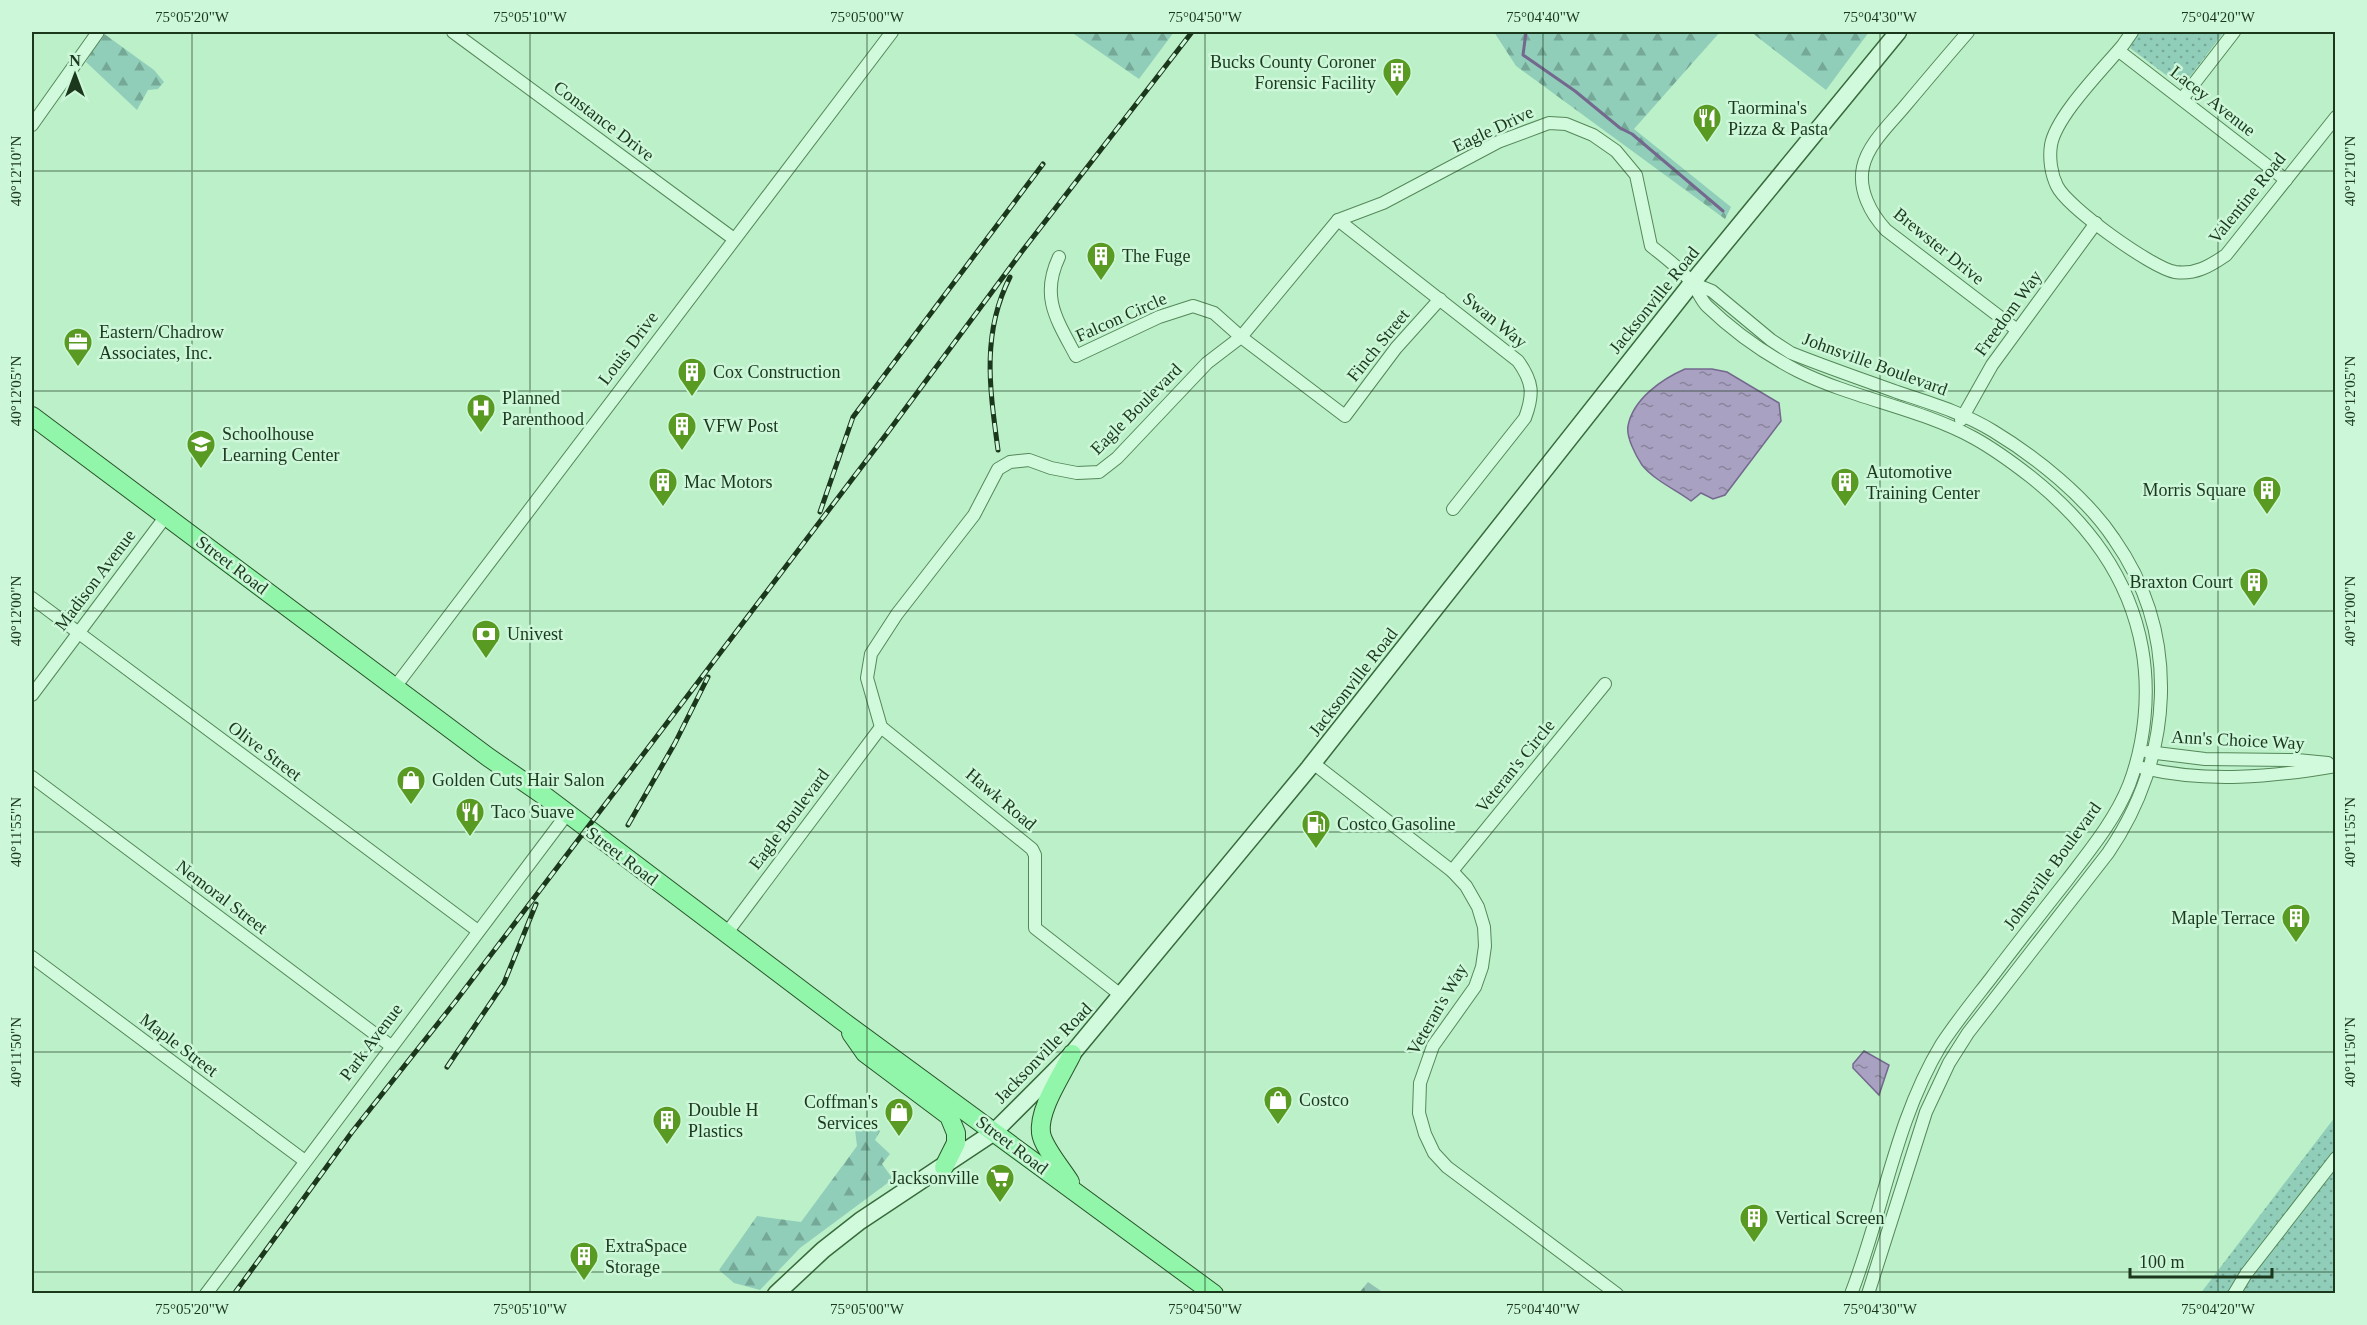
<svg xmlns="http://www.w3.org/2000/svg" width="2367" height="1325" font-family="'Times New Roman',serif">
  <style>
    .forest { fill: url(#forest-firs) }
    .cemetery { fill: url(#cemetery-stones) }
    .park { fill: url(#park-dots) }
    .water { fill: url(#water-ripples); stroke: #74688e; stroke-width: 1.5 }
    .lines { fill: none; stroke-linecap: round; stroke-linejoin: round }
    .stream { stroke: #74688e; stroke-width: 3 }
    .minor-casing { stroke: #558859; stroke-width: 14 }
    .secondary-casing { stroke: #386a3b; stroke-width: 19 }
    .primary-casing { stroke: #2a552b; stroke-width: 20 }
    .minor { stroke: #d0fadb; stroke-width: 12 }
    .secondary { stroke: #d0fadb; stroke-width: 16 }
    .primary { stroke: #91f6a9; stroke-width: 18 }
    .rail-casing { stroke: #1b371c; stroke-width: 5 }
    .rail { stroke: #ccf7d8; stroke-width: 3; stroke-dasharray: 9; stroke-linecap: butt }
    .ticks { fill: none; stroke: #1b371c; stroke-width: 1.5; stroke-opacity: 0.45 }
    .labels { text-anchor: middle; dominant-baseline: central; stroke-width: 5; stroke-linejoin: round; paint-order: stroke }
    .poi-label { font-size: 18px; fill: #1b371c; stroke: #ccf7d8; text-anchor: start }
    .street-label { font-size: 18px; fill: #1b371c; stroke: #ccf7d8 }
    .neatline { fill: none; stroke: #1b371c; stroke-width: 2 }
    .ticks-label { font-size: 15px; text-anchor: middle; fill: #1b371c }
  </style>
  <defs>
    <pattern id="forest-firs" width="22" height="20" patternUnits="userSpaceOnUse" patternTransform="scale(1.5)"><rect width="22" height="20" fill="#90ceba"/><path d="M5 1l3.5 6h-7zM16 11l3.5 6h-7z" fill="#75a896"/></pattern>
    <pattern id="cemetery-stones" width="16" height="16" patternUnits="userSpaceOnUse" patternTransform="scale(1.5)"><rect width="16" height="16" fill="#90c2b2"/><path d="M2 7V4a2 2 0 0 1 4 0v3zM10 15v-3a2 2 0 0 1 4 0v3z" fill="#759e90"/></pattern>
    <pattern id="park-dots" width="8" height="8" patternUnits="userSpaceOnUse" patternTransform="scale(1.5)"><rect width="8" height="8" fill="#90ceba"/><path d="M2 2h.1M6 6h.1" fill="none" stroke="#75a896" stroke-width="1.8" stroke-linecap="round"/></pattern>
    <pattern id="water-ripples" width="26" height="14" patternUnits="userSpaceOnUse" patternTransform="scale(1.5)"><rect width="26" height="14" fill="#a9a1c1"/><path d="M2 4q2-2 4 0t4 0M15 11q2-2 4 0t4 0" fill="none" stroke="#89849c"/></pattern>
  </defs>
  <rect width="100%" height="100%" fill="#bcf0c9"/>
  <g class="forest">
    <path d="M1071,32H1174L1139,79Z"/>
    <path d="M1494,32H1720L1634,129L1731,207L1725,219L1516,66Z"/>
    <path d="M1751,32H1869L1826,90Z"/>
    <path d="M103,33L154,70L164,82L158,89L148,90L137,110L86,62Z"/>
    <path d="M873,1124L880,1131L875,1140L890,1154L882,1164L893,1179L800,1248L760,1290L734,1283L719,1270L757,1216L801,1222L857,1146L855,1130Z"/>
  </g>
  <path class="cemetery" d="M1368,1282L1384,1293H1359Z"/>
  <g class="park">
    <path d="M2137,32H2224L2182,87L2130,48Z"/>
    <path d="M2335,1117L2336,1289L2332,1293L2200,1294Z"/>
  </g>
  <g class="water">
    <path d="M1685,369H1712L1727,372L1779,403L1781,421L1725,495L1713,499L1701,493L1691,501C1676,490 1654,480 1642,465C1636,456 1626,437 1628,426C1633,399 1662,379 1685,369Z"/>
    <path d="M1864,1051L1889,1065L1879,1095L1853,1068V1064Z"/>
  </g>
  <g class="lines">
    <path class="stream" d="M1526,32L1523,55L1575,91L1620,128L1632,134L1723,211"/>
    <g class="minor-casing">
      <g id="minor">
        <path d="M453,32L734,239"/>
        <path d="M1968,32C1947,56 1926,81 1905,106C1890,124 1868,144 1863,167C1858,190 1871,214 1886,230L2017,330"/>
        <path d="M2132,32L2123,45C2103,69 2056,116 2051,145C2049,158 2051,174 2057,186C2067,207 2152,268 2175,272C2195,275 2210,266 2226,255L2336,117"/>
        <path d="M2119,51L2286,180"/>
        <path d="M2182,99L2234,32"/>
        <path d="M32,125L98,32"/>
        <path d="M1338,220L1518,361C1533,382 1534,394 1525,418L1453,509"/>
        <path d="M1059,257C1040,297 1057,320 1076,356L1159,317L1193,306L1214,313L1241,337L1345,416L1396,348L1440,299"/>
        <path d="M1692,283L1712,291L1771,340L1791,353C1826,367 1861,379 1897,392C1930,403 1964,413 1993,431C2036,457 2086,497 2114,539C2182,636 2173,758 2108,853L1968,1033L1949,1063L1926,1112L1868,1294"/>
        <path d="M1961,420L1992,365L2096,223"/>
        <path d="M32,598L478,931"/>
        <path d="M395,687L892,32"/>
        <path d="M32,695L166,516"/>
        <path d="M881,727L867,678L871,654L897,614L974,515L998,469L1010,462L1029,460L1051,468L1077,473L1099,472L1117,458L1207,363L1241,337L1338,220L1383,203L1498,142L1549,123L1566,124L1593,135L1616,151L1636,175L1651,246C1665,257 1681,269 1692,283C1698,291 1701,300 1707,306C1734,332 1765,354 1798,371C1854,399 1919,408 1974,438C1994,449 2013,463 2031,477C2087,522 2129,576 2142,648C2150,693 2145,743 2129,785C2115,820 2090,850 2068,879C2042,912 2016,945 1991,978C1974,1000 1956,1022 1941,1045C1895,1121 1883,1212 1851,1294"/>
        <path d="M881,727L1032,849L1035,855V928L1122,996"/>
        <path d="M2148,752L2205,759L2297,760L2328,763"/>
        <path d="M1313,763L1452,871L1466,886L1478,907L1484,927L1485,946L1482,967L1475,987L1433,1046L1420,1083L1419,1113L1425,1134L1434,1153L1447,1167L1617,1294"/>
        <path d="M2143,768C2207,783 2272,777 2336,766"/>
        <path d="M32,777L391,1046"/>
        <path d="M1452,871L1605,684"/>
        <path d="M726,934L881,727"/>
        <path d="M32,957L305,1161"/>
        <path d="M206,1294L567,814"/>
        <path d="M2234,1294L2246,1274L2336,1158"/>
      </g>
    </g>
    <g class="secondary-casing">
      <path id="secondary" d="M776,1294L823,1250L860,1221L994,1132L1072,1054L1309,768L1692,283L1898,32"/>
    </g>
    <g class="primary-casing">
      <g id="primary">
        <path d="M32,416L488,757L546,797L841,1020L1214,1294"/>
        <path d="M851,1033L865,1053L949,1116L956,1133V1143L944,1167"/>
        <path d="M1070,1182C1062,1169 1043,1147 1041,1133C1038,1109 1062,1075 1072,1054"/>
      </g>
    </g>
    <use href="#minor" class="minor"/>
    <use href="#secondary" class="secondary"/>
    <use href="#primary" class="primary"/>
    <g class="rail-casing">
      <g id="rail">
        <path d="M998,450C990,390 981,334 1010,277"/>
        <path d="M820,512L853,417L1043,164"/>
        <path d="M628,825L675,743L708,677"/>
        <path d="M447,1067L504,983L536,904"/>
        <path d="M234,1294L352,1132L455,1002L888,432L1023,250L1192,32"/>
      </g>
    </g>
    <use href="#rail" class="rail"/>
  </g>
  <path class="ticks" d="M192,32V1294M530,32V1294M867,32V1294M1205,32V1294M1543,32V1294M1880,32V1294M2218,32V1294M32,171H2336M32,391H2336M32,611H2336M32,832H2336M32,1052H2336M32,1272H2336"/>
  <defs>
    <g id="building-pin" transform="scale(1.5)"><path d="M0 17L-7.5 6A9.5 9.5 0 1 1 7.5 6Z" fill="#599a22" stroke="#ccf7d8"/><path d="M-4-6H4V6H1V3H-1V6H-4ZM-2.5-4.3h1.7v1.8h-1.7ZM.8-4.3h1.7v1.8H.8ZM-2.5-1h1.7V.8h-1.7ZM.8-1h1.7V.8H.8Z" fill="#fff"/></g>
    <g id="restaurant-pin" transform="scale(1.5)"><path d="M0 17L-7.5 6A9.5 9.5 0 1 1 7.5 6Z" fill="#599a22" stroke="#ccf7d8"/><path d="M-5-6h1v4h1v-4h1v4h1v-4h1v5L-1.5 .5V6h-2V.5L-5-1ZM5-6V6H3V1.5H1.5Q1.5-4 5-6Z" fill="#fff"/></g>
    <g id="office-pin" transform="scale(1.5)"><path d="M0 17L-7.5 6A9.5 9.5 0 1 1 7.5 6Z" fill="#599a22" stroke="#ccf7d8"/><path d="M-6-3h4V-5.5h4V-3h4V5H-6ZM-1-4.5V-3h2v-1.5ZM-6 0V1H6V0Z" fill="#fff"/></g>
    <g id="hospital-pin" transform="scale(1.5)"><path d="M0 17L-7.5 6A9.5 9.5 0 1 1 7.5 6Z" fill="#599a22" stroke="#ccf7d8"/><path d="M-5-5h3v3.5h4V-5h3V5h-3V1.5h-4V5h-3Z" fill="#fff"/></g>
    <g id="school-pin" transform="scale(1.5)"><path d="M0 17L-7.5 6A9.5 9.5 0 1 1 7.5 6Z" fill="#599a22" stroke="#ccf7d8"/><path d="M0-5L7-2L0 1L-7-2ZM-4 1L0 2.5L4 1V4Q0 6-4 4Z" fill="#fff"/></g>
    <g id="bank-pin" transform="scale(1.5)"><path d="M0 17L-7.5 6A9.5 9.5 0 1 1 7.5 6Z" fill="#599a22" stroke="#ccf7d8"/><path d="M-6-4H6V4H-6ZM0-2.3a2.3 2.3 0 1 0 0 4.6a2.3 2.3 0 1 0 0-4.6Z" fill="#fff"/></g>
    <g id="shop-pin" transform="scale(1.5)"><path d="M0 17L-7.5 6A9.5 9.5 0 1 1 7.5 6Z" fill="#599a22" stroke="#ccf7d8"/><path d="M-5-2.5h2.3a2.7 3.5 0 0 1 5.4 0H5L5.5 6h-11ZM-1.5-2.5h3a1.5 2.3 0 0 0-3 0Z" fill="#fff"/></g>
    <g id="fuel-pin" transform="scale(1.5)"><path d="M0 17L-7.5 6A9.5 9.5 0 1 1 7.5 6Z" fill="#599a22" stroke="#ccf7d8"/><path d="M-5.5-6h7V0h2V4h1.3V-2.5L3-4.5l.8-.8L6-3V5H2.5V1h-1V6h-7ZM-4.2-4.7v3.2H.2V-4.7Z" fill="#fff"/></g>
    <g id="supermarket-pin" transform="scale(1.5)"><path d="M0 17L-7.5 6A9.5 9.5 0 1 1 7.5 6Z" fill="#599a22" stroke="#ccf7d8"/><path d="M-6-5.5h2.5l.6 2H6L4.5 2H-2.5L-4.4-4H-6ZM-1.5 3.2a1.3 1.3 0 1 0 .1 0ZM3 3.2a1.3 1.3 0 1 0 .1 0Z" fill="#fff"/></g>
  </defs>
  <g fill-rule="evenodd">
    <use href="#building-pin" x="1397" y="72"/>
    <use href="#restaurant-pin" x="1707" y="118"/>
    <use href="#building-pin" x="1101" y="256"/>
    <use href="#office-pin" x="78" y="342"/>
    <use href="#building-pin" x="692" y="372"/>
    <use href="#hospital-pin" x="481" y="408"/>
    <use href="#building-pin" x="682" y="426"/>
    <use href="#school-pin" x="201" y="444"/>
    <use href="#building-pin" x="663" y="482"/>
    <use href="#building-pin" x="1845" y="482"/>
    <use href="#building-pin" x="2267" y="490"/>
    <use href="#building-pin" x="2254" y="582"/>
    <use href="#bank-pin" x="486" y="634"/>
    <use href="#shop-pin" x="411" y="780"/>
    <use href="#restaurant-pin" x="470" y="812"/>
    <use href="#fuel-pin" x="1316" y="824"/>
    <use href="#building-pin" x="2296" y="918"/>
    <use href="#shop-pin" x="1278" y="1100"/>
    <use href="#shop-pin" x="899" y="1112"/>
    <use href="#building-pin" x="667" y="1120"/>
    <use href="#supermarket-pin" x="1000" y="1178"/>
    <use href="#building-pin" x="1754" y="1218"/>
    <use href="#building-pin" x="584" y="1256"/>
  </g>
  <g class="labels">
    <g class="poi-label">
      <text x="1376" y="62" text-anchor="end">Bucks County Coroner<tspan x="1376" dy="21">Forensic Facility</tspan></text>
      <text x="1728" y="108">Taormina's<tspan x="1728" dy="21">Pizza &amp; Pasta</tspan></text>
      <text x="1122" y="256">The Fuge</text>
      <text x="99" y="332">Eastern/Chadrow<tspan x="99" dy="21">Associates, Inc.</tspan></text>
      <text x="713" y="372">Cox Construction</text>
      <text x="502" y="398">Planned<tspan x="502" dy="21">Parenthood</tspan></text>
      <text x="703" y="426">VFW Post</text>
      <text x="222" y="434">Schoolhouse<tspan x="222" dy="21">Learning Center</tspan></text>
      <text x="1866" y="472">Automotive<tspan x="1866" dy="21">Training Center</tspan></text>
      <text x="684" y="482">Mac Motors</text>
      <text x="2246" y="490" text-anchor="end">Morris Square</text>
      <text x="2233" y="582" text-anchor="end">Braxton Court</text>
      <text x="507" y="634">Univest</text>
      <text x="432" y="780">Golden Cuts Hair Salon</text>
      <text x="491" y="812">Taco Suave</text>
      <text x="1337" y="824">Costco Gasoline</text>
      <text x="2275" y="918" text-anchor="end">Maple Terrace</text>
      <text x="1299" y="1100">Costco</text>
      <text x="878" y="1102" text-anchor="end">Coffman's<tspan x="878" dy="21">Services</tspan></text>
      <text x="688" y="1110">Double H<tspan x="688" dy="21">Plastics</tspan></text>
      <text x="979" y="1178" text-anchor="end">Jacksonville</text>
      <text x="1775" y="1218">Vertical Screen</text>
      <text x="605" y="1246">ExtraSpace<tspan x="605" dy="21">Storage</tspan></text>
    </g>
    <g class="street-label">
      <text transform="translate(2213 101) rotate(38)">Lacey Avenue</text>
      <text transform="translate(604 121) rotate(37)">Constance Drive</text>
      <text transform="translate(1493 129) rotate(-25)">Eagle Drive</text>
      <text transform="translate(2247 198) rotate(-51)">Valentine Road</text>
      <text transform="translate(1939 246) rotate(39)">Brewster Drive</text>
      <text transform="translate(1654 300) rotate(-51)">Jacksonville Road</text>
      <text transform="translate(2008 313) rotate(-54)">Freedom Way</text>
      <text transform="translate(1121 317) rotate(-24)">Falcon Circle</text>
      <text transform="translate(1495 320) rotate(39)">Swan Way</text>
      <text transform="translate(1378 345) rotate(-51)">Finch Street</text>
      <text transform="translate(628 348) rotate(-53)">Louis Drive</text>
      <text transform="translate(1875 364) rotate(20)">Johnsville Boulevard</text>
      <text transform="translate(1136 409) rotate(-45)">Eagle Boulevard</text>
      <text transform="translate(232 565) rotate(37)">Street Road</text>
      <text transform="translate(95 580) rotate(-53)">Madison Avenue</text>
      <text transform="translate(1353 682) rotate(-52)">Jacksonville Road</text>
      <text transform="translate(2238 740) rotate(3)">Ann's Choice Way</text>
      <text transform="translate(265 751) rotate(37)">Olive Street</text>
      <text transform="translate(1515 766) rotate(-51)">Veteran's Circle</text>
      <text transform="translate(1001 799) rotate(40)">Hawk Road</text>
      <text transform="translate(789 819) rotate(-53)">Eagle Boulevard</text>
      <text transform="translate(622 856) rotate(37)">Street Road</text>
      <text transform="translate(2052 866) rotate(-54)">Johnsville Boulevard</text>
      <text transform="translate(222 897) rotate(37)">Nemoral Street</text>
      <text transform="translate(1437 1009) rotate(-60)">Veteran's Way</text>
      <text transform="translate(371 1042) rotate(-53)">Park Avenue</text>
      <text transform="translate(179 1045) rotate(37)">Maple Street</text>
      <text transform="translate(1043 1053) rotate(-46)">Jacksonville Road</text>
      <text transform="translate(1012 1145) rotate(37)">Street Road</text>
    </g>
  </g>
  <rect width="2367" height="1325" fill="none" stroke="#ccf7d8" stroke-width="66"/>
  <g transform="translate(75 75)" stroke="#ccf7d8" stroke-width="4.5" paint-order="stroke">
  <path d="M0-4.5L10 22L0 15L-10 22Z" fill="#1b371c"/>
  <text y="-9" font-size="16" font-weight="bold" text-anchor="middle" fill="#1b371c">N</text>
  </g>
  <path d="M2130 1268v9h142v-9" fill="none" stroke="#1b371c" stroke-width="3"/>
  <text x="2139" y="1268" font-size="18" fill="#1b371c" stroke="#ccf7d8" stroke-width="4.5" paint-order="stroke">100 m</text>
  <rect x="33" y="33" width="2301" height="1259" class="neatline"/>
  <g class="ticks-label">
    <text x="192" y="22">75°05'20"W</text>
    <text x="530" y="22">75°05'10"W</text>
    <text x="867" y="22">75°05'00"W</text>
    <text x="1205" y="22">75°04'50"W</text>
    <text x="1543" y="22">75°04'40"W</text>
    <text x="1880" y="22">75°04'30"W</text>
    <text x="2218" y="22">75°04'20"W</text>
    <text transform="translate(16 171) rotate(-90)" y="5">40°12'10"N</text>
    <text transform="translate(2350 171) rotate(-90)" y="5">40°12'10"N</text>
    <text transform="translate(16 391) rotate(-90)" y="5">40°12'05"N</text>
    <text transform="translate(2350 391) rotate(-90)" y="5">40°12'05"N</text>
    <text transform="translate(16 611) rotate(-90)" y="5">40°12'00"N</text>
    <text transform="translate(2350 611) rotate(-90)" y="5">40°12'00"N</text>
    <text transform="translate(16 832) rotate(-90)" y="5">40°11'55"N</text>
    <text transform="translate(2350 832) rotate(-90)" y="5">40°11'55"N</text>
    <text transform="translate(16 1052) rotate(-90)" y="5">40°11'50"N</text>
    <text transform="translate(2350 1052) rotate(-90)" y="5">40°11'50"N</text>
    <text x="192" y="1314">75°05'20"W</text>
    <text x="530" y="1314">75°05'10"W</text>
    <text x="867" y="1314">75°05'00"W</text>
    <text x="1205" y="1314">75°04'50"W</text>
    <text x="1543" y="1314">75°04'40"W</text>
    <text x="1880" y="1314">75°04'30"W</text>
    <text x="2218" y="1314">75°04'20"W</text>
  </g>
</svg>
